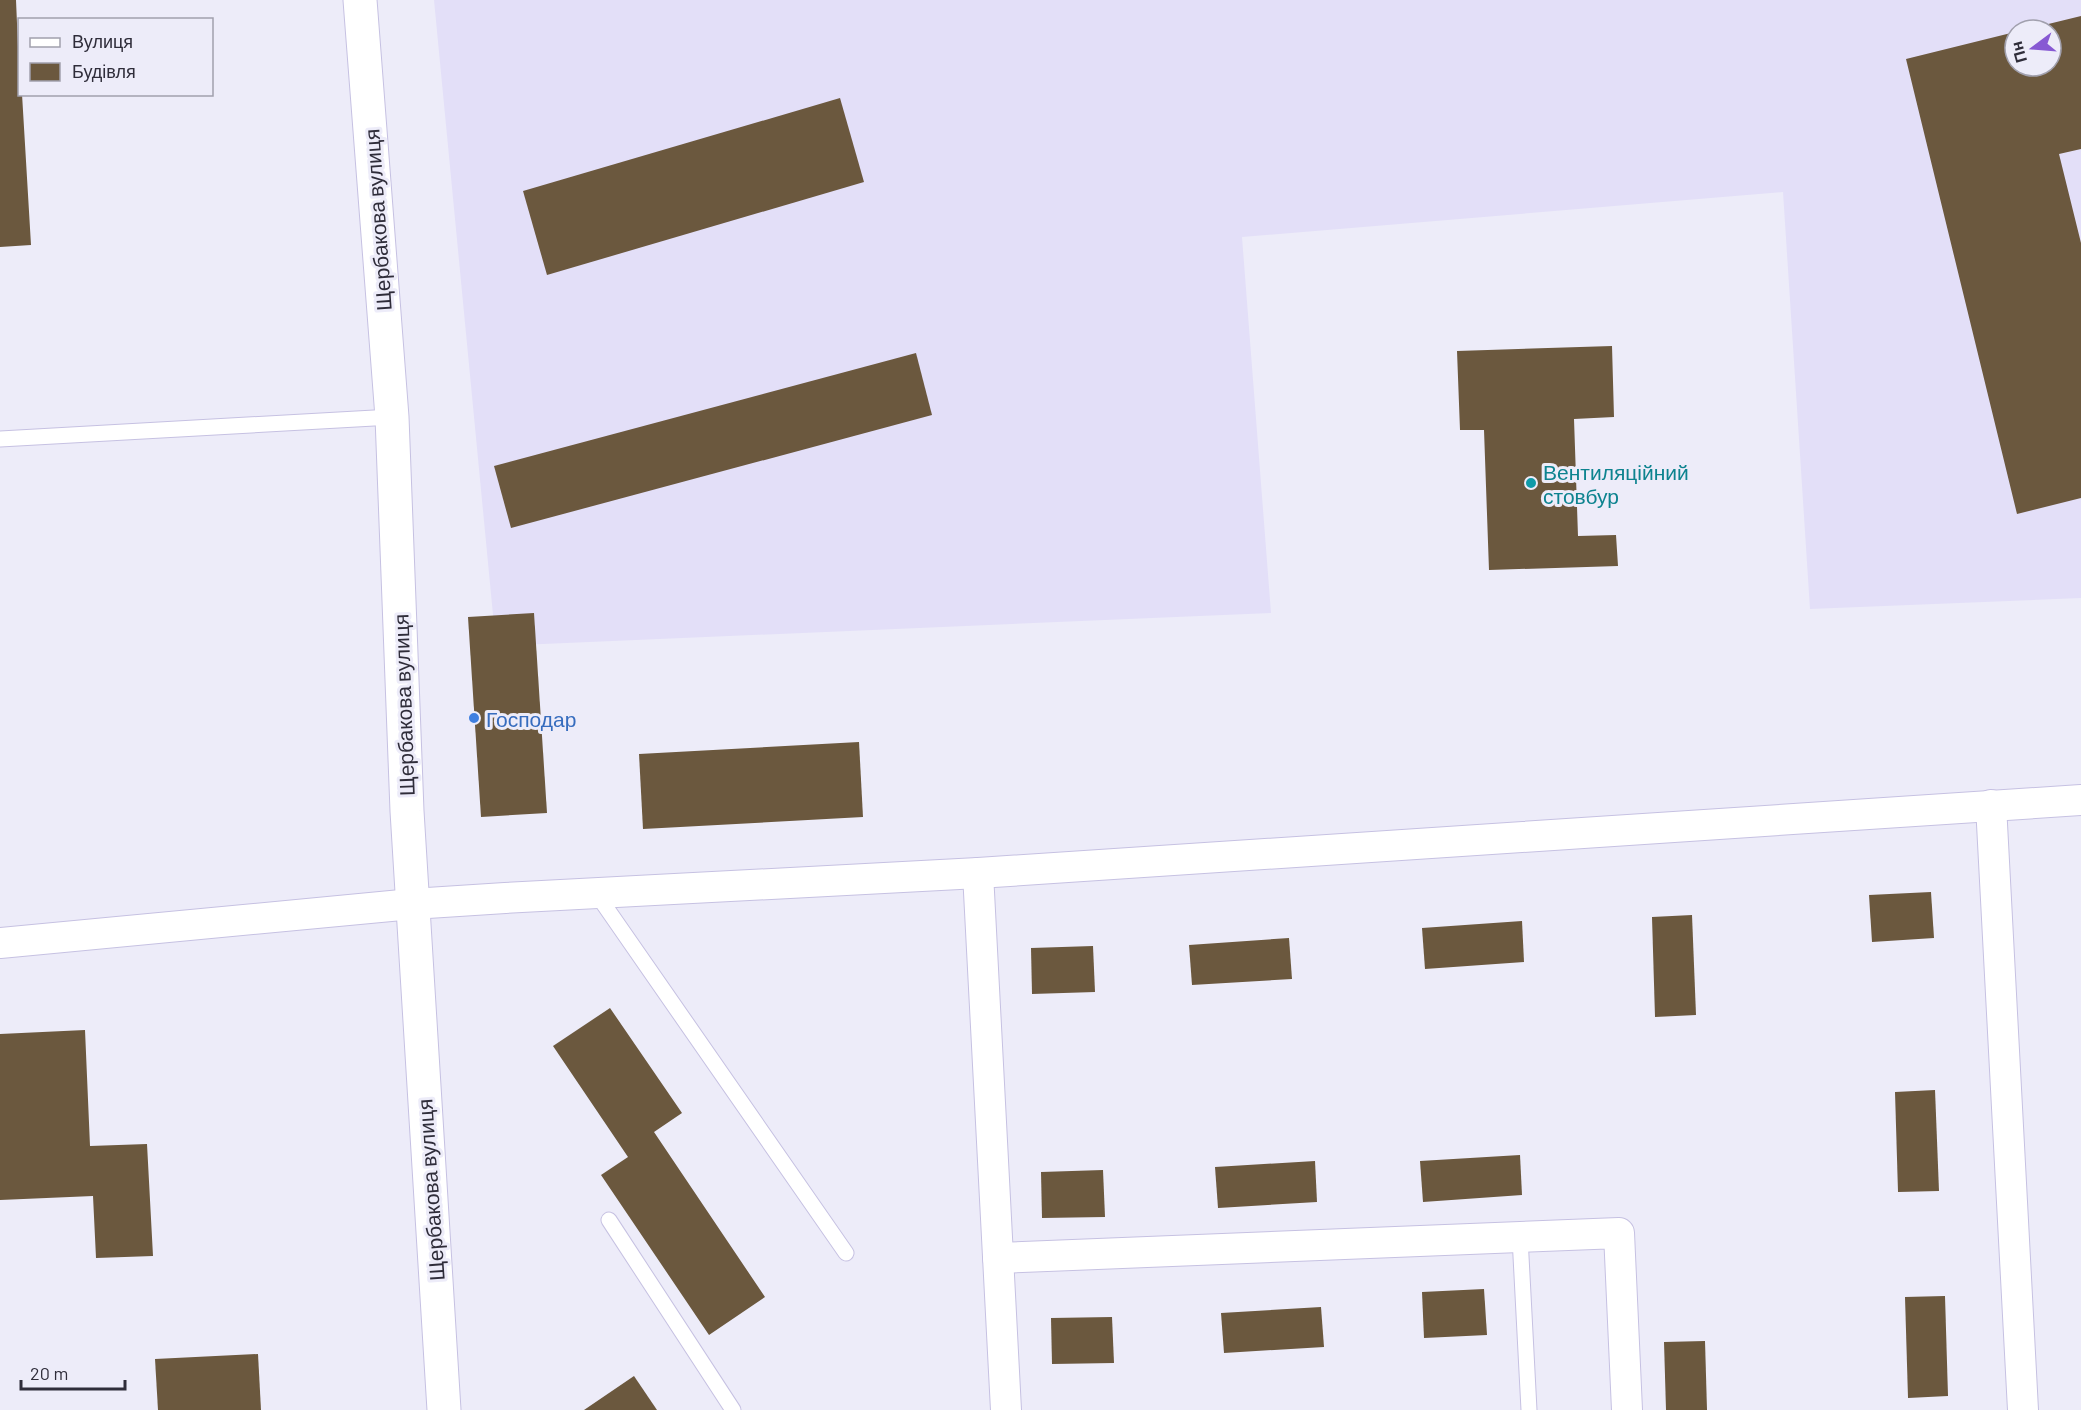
<svg xmlns="http://www.w3.org/2000/svg" width="2081" height="1410" font-family="Barlow,sans-serif">
  <style>
    .built { fill: #e3dff8; fill-rule: evenodd }
    .building { fill: #6b583e }
    .lines { fill: none; stroke-linecap: round; stroke-linejoin: round }
    .service-casing { stroke: #c6c1e2; stroke-width: 17 }
    .minor-casing { stroke: #c6c1e2; stroke-width: 32 }
    .tertiary-casing { stroke: #c6c1e2; stroke-width: 35 }
    .service { stroke: #fff; stroke-width: 15 }
    .minor { stroke: #fff; stroke-width: 30 }
    .tertiary { stroke: #fff; stroke-width: 33 }
    .culture-dot { fill: #0f9aa8; stroke: #edecf9; stroke-width: 2 }
    .shop-dot { fill: #3f7fe0; stroke: #edecf9; stroke-width: 2 }
    .labels { text-anchor: middle; dominant-baseline: central; stroke-width: 6; stroke-linejoin: round; paint-order: stroke }
    .street-label { font-size: 21px; fill: #2f2d3a; stroke: #edecf9 }
    .culture-label { font-size: 21px; fill: #0d838f; stroke: #edecf9; text-anchor: start }
    .shop-label { font-size: 21px; fill: #366cbe; stroke: #edecf9; text-anchor: start }
  </style>
  <rect width="100%" height="100%" fill="#edecf9"/>
  <path class="built" d="M434,0H2081V598L1810,609L1783,192L1242,237L1271,613L496,646ZM2015,30H2051V66H2015Z"/>
  <g class="building">
    <path d="M0,0H16L20,94H22L31,245L0,247Z"/>
    <path d="M2081,16V149L2059,154L2081,243V498L2017,514L1906,59L2015,32V66H2051V30L2028,29Z"/>
    <path d="M840,98L864,182L547,275L523,191Z"/>
    <path d="M1612,346L1614,417L1574,419L1578,536L1616,535L1618,566L1489,570L1484,430H1460L1457,351Z"/>
    <path d="M916,353L932,415L511,528L494,466Z"/>
    <path d="M534,613L547,813L481,817L468,617Z"/>
    <path d="M859,742L863,817L643,829L639,754Z"/>
    <path d="M1931,892L1934,938L1872,942L1869,895Z"/>
    <path d="M1692,915L1696,1015L1655,1017L1652,917Z"/>
    <path d="M1522,921L1524,962L1425,969L1422,928Z"/>
    <path d="M1289,938L1292,979L1192,985L1189,945Z"/>
    <path d="M1093,946L1095,992L1032,994L1031,948Z"/>
    <path d="M610,1008L682,1113L654,1132L765,1297L709,1335L601,1175L628,1157L553,1046Z"/>
    <path d="M85,1030L90,1146L147,1144L153,1256L96,1258L93,1196L0,1200V1034Z"/>
    <path d="M1935,1090L1939,1191L1898,1192L1895,1092Z"/>
    <path d="M1520,1155L1522,1195L1423,1202L1420,1161Z"/>
    <path d="M1315,1161L1317,1202L1218,1208L1215,1167Z"/>
    <path d="M1103,1170L1105,1217L1042,1218L1041,1172Z"/>
    <path d="M1484,1289L1487,1335L1424,1338L1422,1292Z"/>
    <path d="M1945,1296L1948,1396L1908,1398L1905,1297Z"/>
    <path d="M1321,1307L1324,1347L1224,1353L1221,1313Z"/>
    <path d="M1112,1317L1114,1363L1052,1364L1051,1318Z"/>
    <path d="M1705,1341L1707,1410H1666L1664,1342Z"/>
    <path d="M258,1354L261,1410H158L155,1359Z"/>
    <path d="M634,1376L657,1410H584Z"/>
  </g>
  <g class="lines">
    <g class="service-casing">
      <g id="service">
        <path d="M0,439L392,417"/>
        <path d="M596,893L846,1253"/>
        <path d="M609,1220L733,1410"/>
        <path d="M1520,1237L1529,1410"/>
      </g>
    </g>
    <g class="minor-casing">
      <g id="minor">
        <path d="M1991,805L2023,1410"/>
        <path d="M978,873L1006,1410"/>
        <path d="M0,943L412,904L505,898L978,873L2081,800"/>
        <path d="M998,1258L1619,1233L1627,1410"/>
      </g>
    </g>
    <g class="tertiary-casing">
      <path id="tertiary" d="M360,0L392,417L407,811L444,1410"/>
    </g>
    <use href="#service" class="service"/>
    <use href="#minor" class="minor"/>
    <use href="#tertiary" class="tertiary"/>
  </g>
  <circle class="culture-dot" cx="1531" cy="483" r="6"/>
  <circle class="shop-dot" cx="474" cy="718" r="6"/>
  <g class="labels">
    <g class="street-label">
      <text transform="translate(377 220) rotate(-94)">Щербакова вулиця</text>
      <text transform="translate(403 705) rotate(-92)">Щербакова вулиця</text>
      <text transform="translate(430 1190) rotate(-94)">Щербакова вулиця</text>
    </g>
    <g class="culture-label">
      <text x="1543" y="471">Вентиляційний<tspan x="1543" dy="24">стовбур</tspan></text>
    </g>
    <g class="shop-label">
      <text x="486" y="718">Господар</text>
    </g>
  </g>
  <rect x="18" y="18" width="195" height="78" fill="#edecf9" stroke="#a1a0ad" stroke-width="1.5"/>
  <rect x="30" y="38" width="30" height="9" fill="#ffffff" stroke="#a1a0ad" stroke-width="1.5"/>
  <text x="72" y="48" font-size="18" fill="#2f2d3a">Вулиця</text>
  <rect x="30" y="63" width="30" height="18" fill="#6b583e" stroke="#a1a0ad" stroke-width="1.5"/>
  <text x="72" y="78" font-size="18" fill="#2f2d3a">Будівля</text>
  <g transform="translate(2033 48) rotate(254)"><circle r="28" fill="#edecf9" stroke="#a1a0ad" stroke-width="1.5"/>
  <path d="M0-4.5L10 22L0 15L-10 22Z" fill="#8759d3"/>
  <text y="-9" font-size="16" font-weight="bold" text-anchor="middle" fill="#2f2d3a">Пн</text>
  </g>
  <path d="M21 1380v9h104v-9" fill="none" stroke="#2f2d3a" stroke-width="3"/>
  <text x="30" y="1380" font-size="18" fill="#2f2d3a" stroke="#edecf9" stroke-width="4.5" paint-order="stroke">20 m</text>
</svg>
